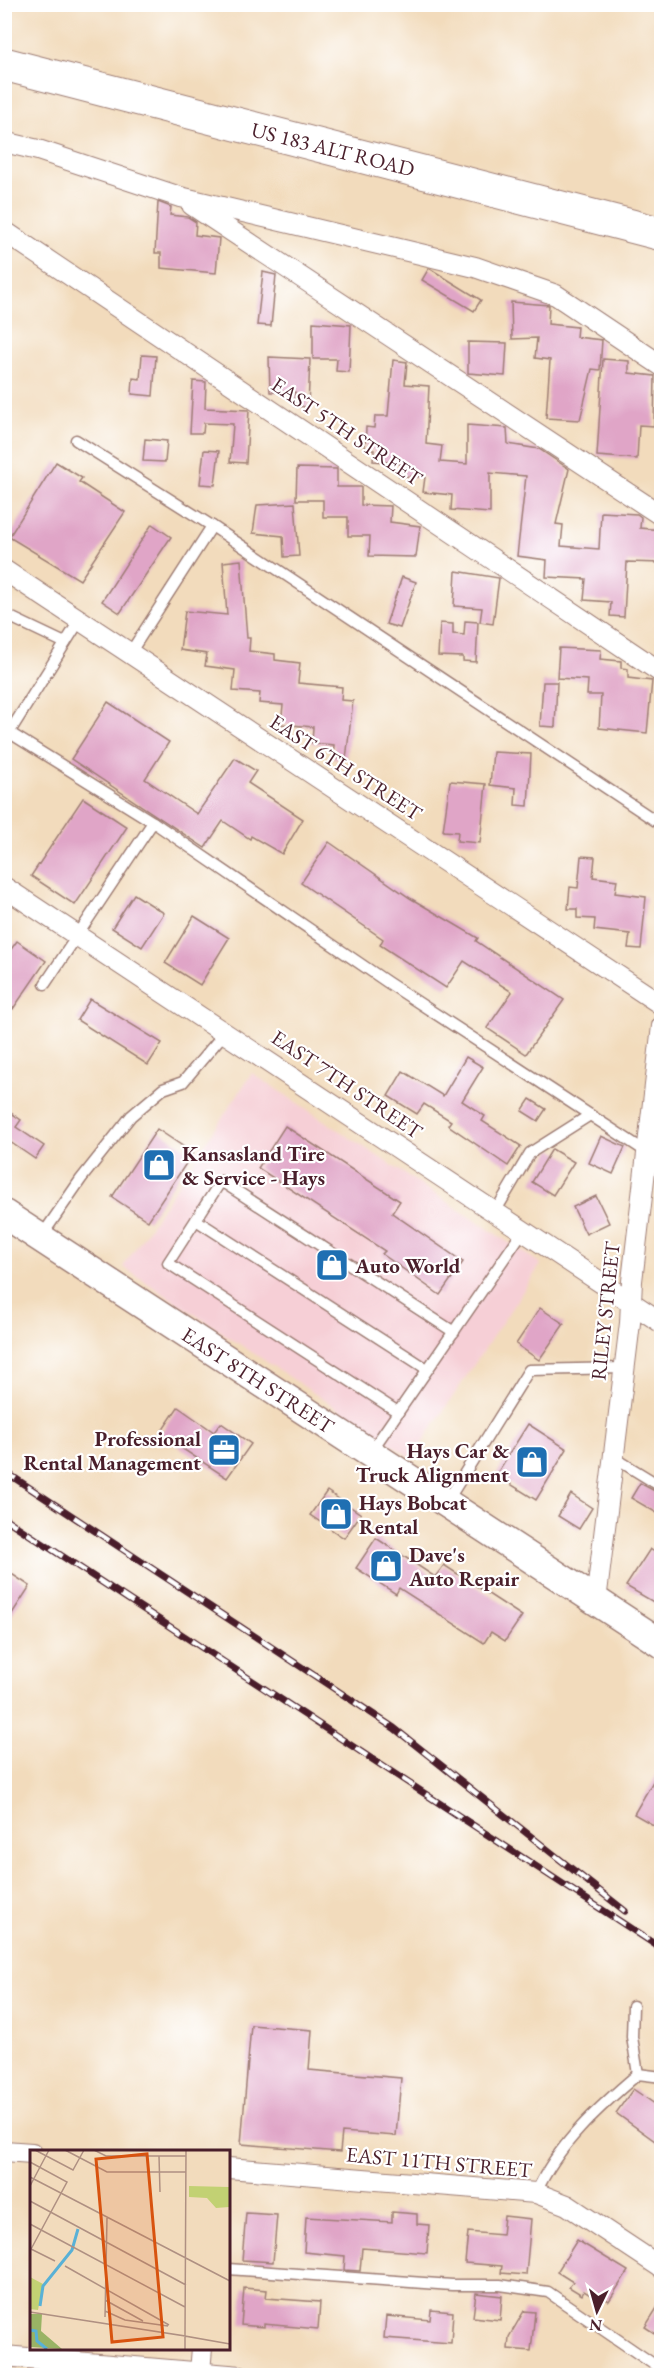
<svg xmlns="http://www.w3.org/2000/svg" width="666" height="2380" font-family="'EB Garamond',serif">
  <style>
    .built { fill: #f6cfd6 }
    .building { fill: #e0a5c7 }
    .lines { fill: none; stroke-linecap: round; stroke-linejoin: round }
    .lane-casing { stroke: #9e7d74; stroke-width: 13 }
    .street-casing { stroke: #9e7d74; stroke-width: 22 }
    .secondary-casing { stroke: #9e7d74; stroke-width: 31 }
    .highway-casing { stroke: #9e7d74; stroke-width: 35 }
    .lane { stroke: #fff; stroke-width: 10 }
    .street { stroke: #fff; stroke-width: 20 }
    .secondary { stroke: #fff; stroke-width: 28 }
    .highway { stroke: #fff; stroke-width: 33 }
    .rail-casing { stroke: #4a1f2b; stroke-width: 7 }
    .rail { stroke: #fff; stroke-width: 4.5; stroke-dasharray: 14; stroke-linecap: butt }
    .labels { text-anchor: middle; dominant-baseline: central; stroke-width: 4.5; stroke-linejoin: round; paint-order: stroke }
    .street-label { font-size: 21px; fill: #4a1f2b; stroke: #fff }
    .poi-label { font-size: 21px; font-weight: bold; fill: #4a1f2b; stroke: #fff; text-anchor: start }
    .inset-river { fill: none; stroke: #59b1d6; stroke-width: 3 }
    .inset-road { fill: none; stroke: #af9082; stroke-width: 1.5 }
    .view { fill: #d8530f; fill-opacity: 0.15; stroke: #d8530f; stroke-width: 3 }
    .inset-edge { fill: none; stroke: #4a1f2b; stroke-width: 3 }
  </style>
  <rect width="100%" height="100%" fill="#fff"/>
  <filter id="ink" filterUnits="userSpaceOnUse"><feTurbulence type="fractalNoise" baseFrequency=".0167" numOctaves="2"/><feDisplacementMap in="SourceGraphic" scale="12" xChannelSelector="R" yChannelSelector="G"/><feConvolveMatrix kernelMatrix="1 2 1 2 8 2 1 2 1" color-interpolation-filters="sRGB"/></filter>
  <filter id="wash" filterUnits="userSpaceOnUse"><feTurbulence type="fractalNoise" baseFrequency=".008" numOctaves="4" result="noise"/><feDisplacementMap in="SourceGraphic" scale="24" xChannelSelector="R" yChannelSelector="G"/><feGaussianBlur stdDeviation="1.35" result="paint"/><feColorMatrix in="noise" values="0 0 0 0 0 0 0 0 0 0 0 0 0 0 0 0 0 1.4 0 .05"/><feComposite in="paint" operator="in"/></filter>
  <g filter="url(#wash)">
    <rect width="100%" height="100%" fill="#f2dbbc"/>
    <path class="built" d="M252,1073L541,1264L412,1458L123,1267Z"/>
    <g id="blocks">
      <g class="building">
        <path d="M158,202L171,207L170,215L188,217L196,222L195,235L219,238L216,273L161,268V253H155Z"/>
        <path d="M429,268L481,300L474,311L422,280Z"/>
        <path d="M263,272L276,275L271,326L257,325Z"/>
        <path d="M511,302L549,305L548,324L577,327L576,337L602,340L600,370L592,369L580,420L546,418L550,360L535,358L537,338L512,339Z"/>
        <path d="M313,322L351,325L349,372L336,371L337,359H313Z"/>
        <path d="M468,342L507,343L505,376L468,373Z"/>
        <path d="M142,355L156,356L153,396L132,394L133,378L140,379Z"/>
        <path d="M269,357L310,359L308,407L294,406L295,392H270Z"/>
        <path d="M603,359L629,361V373L655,376L654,426L639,425L637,459L597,456Z"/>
        <path d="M393,360L407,362L405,384L429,386L426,444L442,446L440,462L467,464V425L507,428L508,444L539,449L569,469L556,524L563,525L561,546L599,549L601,512L637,514L641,517L640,528L662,530V563L627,562L624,617L610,616L611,602L584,600L586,579L546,577L547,560L517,556L526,476L490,473V513L451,510L452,495L423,492L425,477L399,476L400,463L373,461L374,450H365L366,427L374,428L375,416H388Z"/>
        <path d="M193,381L206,382L205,408L249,410L246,463L230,462L233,424L204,423L203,433H190Z"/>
        <path d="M145,439L167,441L165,462L143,461Z"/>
        <path d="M204,450L219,451L215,485L200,484Z"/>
        <path d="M56,462L82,478L79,482L125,512L80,580L9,537Z"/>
        <path d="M297,468L337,469V487H361V505L391,506L390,522L420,526L416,557L369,556L370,536H348V517H323V500H296Z"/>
        <path d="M295,503L299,556L284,557L283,536L253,533L257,505Z"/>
        <path d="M152,524L171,537L120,613L102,601Z"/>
        <path d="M241,560L247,638H250L249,651L275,654V660L300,663L298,683L342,687L341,700L353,701L346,759L333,758L334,745L312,743L313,727L281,724L283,705L259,703L260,693L233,691L235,670L205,666L207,654L180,650L185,611L227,615L223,562Z"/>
        <path d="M456,571L499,578L493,624L480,622L482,608L454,606Z"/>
        <path d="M402,577L416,582L400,628L386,624Z"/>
        <path d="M465,621L478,622L476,662L463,661V657L438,656L440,623L453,624V634L464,635Z"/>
        <path d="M559,648L601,650L600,659L621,661V668L628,669V678L652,681L647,733L599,728L601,695H587L588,680L557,678Z"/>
        <path d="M543,682H557L555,727L540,726Z"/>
        <path d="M108,702L169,742L145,779L197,814L235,758L256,771L248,783L303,819L282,854L251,836L250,839L223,821L205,848L71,759Z"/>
        <path d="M493,752L531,754L528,806L515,805L516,788L490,785Z"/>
        <path d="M450,781L486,784L480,843L457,841L458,832L443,831Z"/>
        <path d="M83,798L127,827L75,905L31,876Z"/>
        <path d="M329,842L410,898L478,938L476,941L564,1000L526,1054L487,1028L512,992L464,961L446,988L380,945L383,939L301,883Z"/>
        <path d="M581,856L595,857L593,877L617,880L615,893L646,897L641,949L628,948L630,934L594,930L595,919L577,918V909H568L570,887L578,888Z"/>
        <path d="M134,894L164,913L142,947L112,928Z"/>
        <path d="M194,916L229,938L200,985L165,963Z"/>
        <path d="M17,941L46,961L13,1009L4,1003V959Z"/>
        <path d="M90,999L162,1043L148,1065L77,1020Z"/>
        <path d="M466,1057L483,1067L462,1101L485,1116L482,1121L521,1146L508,1166L448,1125L451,1121L424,1104L417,1114L388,1096L403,1071L443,1096Z"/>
        <path d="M530,1099L546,1109L538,1121L522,1111Z"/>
        <path d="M4,1108L21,1120L16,1127L44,1146L35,1159L7,1140L4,1144Z"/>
        <path d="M285,1126L400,1201L392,1213L463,1262L440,1295L382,1254L385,1251L258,1168Z"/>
        <path d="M157,1129L193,1153L148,1221L112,1197Z"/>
        <path d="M601,1136L625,1147L613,1174L589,1163Z"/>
        <path d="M552,1149L574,1162L553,1195L532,1182Z"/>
        <path d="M596,1196L609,1223L586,1234L573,1207Z"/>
        <path d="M540,1308L564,1324L539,1360L516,1344Z"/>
        <path d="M178,1407L214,1432L221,1423L251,1444L227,1478L160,1434Z"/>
        <path d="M528,1424L567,1449L536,1500L496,1475Z"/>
        <path d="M640,1483L662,1495V1516L631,1498Z"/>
        <path d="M327,1491L361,1514L344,1538L310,1515Z"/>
        <path d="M571,1494L592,1508L579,1529L558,1516Z"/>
        <path d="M376,1538L435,1577L444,1565L522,1616L505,1641L491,1632L484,1643L399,1588L396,1594L356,1568Z"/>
        <path d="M650,1549L662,1557V1607L626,1586Z"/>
        <path d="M4,1569L30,1586L4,1626Z"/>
        <path d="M662,1766V1830L634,1814Z"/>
        <path d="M251,2025L312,2030L309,2070L401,2078L396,2136L342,2132L340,2152L241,2144Z"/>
        <path d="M633,2089L662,2109V2146L616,2113Z"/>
        <path d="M392,2212L417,2214V2224L429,2225L427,2253L362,2248L360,2271L344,2270L345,2256L304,2252L306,2217L392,2222Z"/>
        <path d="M246,2213L277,2215L273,2262L242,2260Z"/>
        <path d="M504,2216L531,2219L526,2275L501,2273L502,2266L465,2263L468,2232L502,2235Z"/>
        <path d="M577,2240L628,2271L609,2301L602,2297L599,2300L584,2291L582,2295L569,2287L573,2282L557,2272Z"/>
        <path d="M244,2288L267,2290L266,2298L320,2302L318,2329L264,2324V2327L241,2325Z"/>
        <path d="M476,2293L502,2296L500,2320L473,2317Z"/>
        <path d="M662,2300V2338L645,2327Z"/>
        <path d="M431,2310L453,2312L451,2343L384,2338L386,2316L430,2320Z"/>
        <path d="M524,2311L535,2312L531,2351L508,2349L509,2337Z"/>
      </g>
    </g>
  </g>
  <g filter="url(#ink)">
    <use href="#blocks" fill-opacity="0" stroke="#9e7d74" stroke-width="1.5"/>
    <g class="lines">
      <g class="lane-casing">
        <g id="lane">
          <path d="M76,440L212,526L662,825"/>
          <path d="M4,614L65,643"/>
          <path d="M130,653L212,526"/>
          <path d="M10,733L153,822L387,982L662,1162"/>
          <path d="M4,741L81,618"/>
          <path d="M45,984L153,822"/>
          <path d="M495,1212L530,1153L590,1115"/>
          <path d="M196,1220L427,1369"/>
          <path d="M41,1237L81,1179L131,1116L163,1089L183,1082L226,1031"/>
          <path d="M398,1412L168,1263L221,1181L454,1332"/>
          <path d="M370,1453L523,1231"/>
          <path d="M613,1457L662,1487"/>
          <path d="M446,1503L529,1370L624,1368"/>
          <path d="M633,2006L632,2037L638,2074"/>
          <path d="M536,2193C557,2145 599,2107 638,2074L662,2077"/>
          <path d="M228,2269L452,2285H500L548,2292L662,2370"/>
        </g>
      </g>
      <g class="street-casing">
        <g id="street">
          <path d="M4,142L38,150L180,197L475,267L556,295L662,366"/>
          <path d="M192,205L662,516"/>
          <path d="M4,231L662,673"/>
          <path d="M4,570L662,1005"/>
          <path d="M4,887L662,1323"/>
          <path d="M596,1601L630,1323L632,1281L662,1026"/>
          <path d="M4,2151L32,2153"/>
          <path d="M228,2168L536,2193L567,2205L662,2268"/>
          <path d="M4,2356L241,2376"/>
          <path d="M200,2372L202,2348"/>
        </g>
      </g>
      <g class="secondary-casing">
        <path id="secondary" d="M4,1214L662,1644"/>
      </g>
      <g class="highway-casing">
        <path id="highway" d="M4,64L662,234"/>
      </g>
      <use href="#lane" class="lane"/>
      <use href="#street" class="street"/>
      <use href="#secondary" class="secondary"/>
      <use href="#highway" class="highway"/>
      <g class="rail-casing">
        <g id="rail">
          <path d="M4,1471L394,1728L625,1911"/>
          <path d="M4,1518L662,1949"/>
        </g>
      </g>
      <use href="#rail" class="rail"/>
    </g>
  </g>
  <defs>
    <g id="shop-square" transform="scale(1.725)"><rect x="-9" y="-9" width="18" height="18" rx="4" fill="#1f6fb2" stroke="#fff"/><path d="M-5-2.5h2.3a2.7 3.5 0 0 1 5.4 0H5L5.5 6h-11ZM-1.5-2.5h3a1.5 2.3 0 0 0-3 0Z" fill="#fff"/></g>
    <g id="office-square" transform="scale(1.725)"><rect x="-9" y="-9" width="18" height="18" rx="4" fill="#1f6fb2" stroke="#fff"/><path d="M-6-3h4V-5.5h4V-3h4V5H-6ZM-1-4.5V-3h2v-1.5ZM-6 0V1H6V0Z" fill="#fff"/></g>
  </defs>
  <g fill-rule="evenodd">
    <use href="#shop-square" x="159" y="1165"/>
    <use href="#shop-square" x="332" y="1265"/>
    <use href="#office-square" x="224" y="1450"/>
    <use href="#shop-square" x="532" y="1462"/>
    <use href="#shop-square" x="336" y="1514"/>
    <use href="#shop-square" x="386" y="1566"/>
  </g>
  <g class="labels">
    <g class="street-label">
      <text transform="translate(333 149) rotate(14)">US 183 ALT ROAD</text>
      <text transform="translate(347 431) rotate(34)">EAST 5TH STREET</text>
      <text transform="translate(346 767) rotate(33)">EAST 6TH STREET</text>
      <text transform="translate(347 1084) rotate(34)">EAST 7TH STREET</text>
      <text transform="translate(605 1311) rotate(-84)">RILEY STREET</text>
      <text transform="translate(258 1380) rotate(33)">EAST 8TH STREET</text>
      <text transform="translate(439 2162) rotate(5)">EAST 11TH STREET</text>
    </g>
    <g class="poi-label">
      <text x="182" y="1153">Kansasland Tire<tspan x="182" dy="24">&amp; Service - Hays</tspan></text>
      <text x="355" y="1265">Auto World</text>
      <text x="201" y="1438" text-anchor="end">Professional<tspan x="201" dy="24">Rental Management</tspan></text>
      <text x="509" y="1450" text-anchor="end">Hays Car &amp;<tspan x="509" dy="24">Truck Alignment</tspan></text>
      <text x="359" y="1502">Hays Bobcat<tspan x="359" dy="24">Rental</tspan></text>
      <text x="409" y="1554">Dave's<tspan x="409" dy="24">Auto Repair</tspan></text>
    </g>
  </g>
  <g transform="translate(30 2150)">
    <rect width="200" height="200" fill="#f2dbbc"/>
    <path d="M159,36L199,37V57L186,58L177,48L159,47ZM0,127L13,134L8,160L0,159Z" fill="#c2d173"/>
    <path d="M0,164H12L11,181L32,199L0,197Z" fill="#99b365"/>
    <path class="inset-river" d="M10,156L13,136L42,100L48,79M0,180L6,181L7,191L17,199"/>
    <path class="inset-road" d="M5,0L43,20L54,0M35,0L77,22H156M64,0L76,6H156M156,0L155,186L200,194M129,6L130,42M0,12L37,32L0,101M0,27L200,131M0,36L19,0M0,51L156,135M0,74L155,157M1,99L25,111M35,116L139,175M75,150L113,171M75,161L95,170L138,176M0,162L155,186V199M75,167L77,68"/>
    <path class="view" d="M117,4L133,187L82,192L66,9Z"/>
    <rect width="200" height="200" class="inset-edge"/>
  </g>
  <rect width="666" height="2380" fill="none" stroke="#fff" stroke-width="24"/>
  <g transform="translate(597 2311) rotate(185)" stroke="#ffffff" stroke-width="4.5" paint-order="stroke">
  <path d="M0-4.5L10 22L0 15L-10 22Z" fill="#4a1f2b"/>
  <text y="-9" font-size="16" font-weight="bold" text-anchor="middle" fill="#4a1f2b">N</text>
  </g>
</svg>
